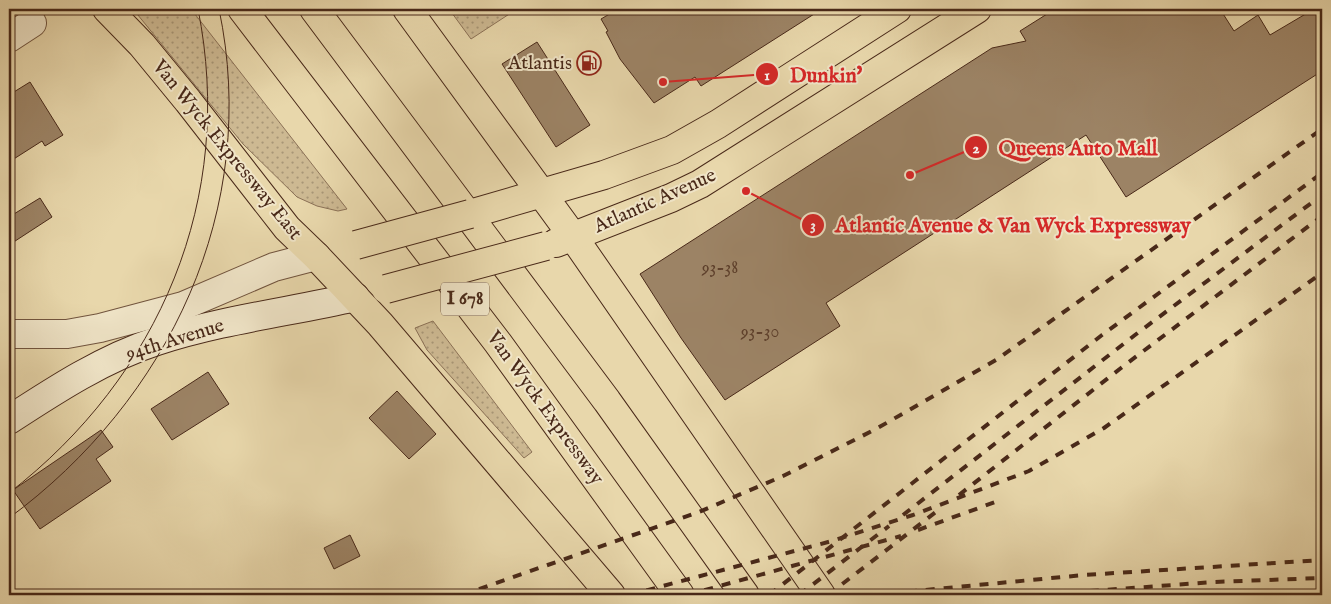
<svg xmlns="http://www.w3.org/2000/svg" width="1331" height="604" font-family="'IM FELL English',serif">
  <style>
    .green { fill: url(#green-dots); stroke: #8b7156 }
    .building { fill: #9c8365; stroke: #492919 }
    .lines { fill: none; stroke-linecap: round; stroke-linejoin: round }
    .minor-casing { stroke: #71543e; stroke-width: 30 }
    .secondary-casing { stroke: #492919; stroke-width: 30 }
    .primary-casing { stroke: #492919; stroke-width: 30 }
    .motorway-casing { stroke: #492919; stroke-width: 30 }
    .minor { stroke: #f0e5c8; stroke-width: 28 }
    .secondary { stroke: #f0e5c8; stroke-width: 28 }
    .primary { stroke: #e8d7ab; stroke-width: 28 }
    .motorway { stroke: #e8d7ab; stroke-width: 28 }
    .tram { stroke: #492919; stroke-width: 1 }
    .rail { stroke: #492919; stroke-width: 4; stroke-dasharray: 9 9; stroke-linecap: butt }
    .primary-bridge-casing { stroke: #492919; stroke-width: 30; stroke-linecap: butt }
    .primary-bridge { stroke: #e8d7ab; stroke-width: 28 }
    .labels { text-anchor: middle; dominant-baseline: central; stroke-width: 4; stroke-linejoin: round; paint-order: stroke }
    .number-label { font-size: 18px; fill: #5e402c }
    .shield { fill: #f0e5c8; stroke: #7b614e; stroke-width: 1 }
    .shield-label { font-size: 19px; font-weight: bold; fill: #492919 }
    .poi-label { font-size: 20px; fill: #492919; stroke: #f0e5c8; text-anchor: end }
    .street-label { font-size: 20px; fill: #492919; stroke: #f0e5c8 }
    .leader { fill: none; stroke: #d62828; stroke-width: 2 }
    .callout-dot { fill: #d62828; stroke: #f0e5c8; stroke-width: 2 }
    .mark-label { font-size: 15px; text-anchor: middle; font-weight: bold; fill: #fff }
    .callout-label { font-size: 21px; text-anchor: middle; font-weight: bold; fill: #d62828; stroke: #f0e5c8; stroke-width: 4; stroke-linejoin: round; paint-order: stroke }
  </style>
  <defs>
    <pattern id="green-dots" width="8" height="8" patternUnits="userSpaceOnUse" patternTransform="scale(1.25)"><rect width="8" height="8" fill="#cdb992"/><path d="M2 2h.1M6 6h.1" fill="none" stroke="#a89676" stroke-width="1.8" stroke-linecap="round"/></pattern>
  </defs>
  <rect width="100%" height="100%" fill="#e8d7ab"/>
  <filter id="stains"><feTurbulence type="fractalNoise" baseFrequency=".004" numOctaves="4"/><feColorMatrix values="0 0 0 0 .2 0 0 0 0 .09 0 0 0 0 .02 0 0 0 .5 -.17"/></filter>
  <radialGradient id="worn" r=".72"><stop offset=".6" stop-color="#630" stop-opacity="0"/><stop offset="1" stop-color="#630" stop-opacity=".3"/></radialGradient>
  <g class="green">
    <path d="M133,9H191L347,209L338,211L317,206L297,197L243,144Z"/>
    <path d="M449,9H517L471,39Z"/>
    <path d="M433,321L532,452L524,458L427,350L415,328Z"/>
  </g>
  <g class="building">
    <path d="M618,9H822L701,86L695,77L654,103L620,59L606,32L608,31L601,19Z"/>
    <path d="M1055,9H1220L1234,31L1258,15L1270,35L1314,9L1322,21V71L1126,197L1086,135L826,303L840,326L725,400L681,338L640,274L992,48L1026,41L1020,31Z"/>
    <path d="M537,42L590,125L556,147L502,64Z"/>
    <path d="M30,82L63,135L45,146L42,141L9,162V95Z"/>
    <path d="M40,198L52,217L9,245V217Z"/>
    <path d="M208,372L229,404L172,440L151,409Z"/>
    <path d="M397,391L436,434L409,459L369,418Z"/>
    <path d="M101,430L113,447L96,459L111,481L40,529L13,490Z"/>
    <path d="M350,535L360,556L334,569L324,548Z"/>
  </g>
  <g class="lines">
    <g class="minor-casing">
      <g id="minor">
        <path d="M9,38L32,23"/>
        <path d="M9,334H67L100,328L183,306L274,267L316,256"/>
      </g>
    </g>
    <g class="secondary-casing">
      <path id="secondary" d="M9,420C55,390 104,358 157,341C221,320 289,312 355,297"/>
    </g>
    <g class="primary-casing">
      <g id="primary">
        <path d="M107,9L142,45L188,101L287,228L316,256L380,324L611,595"/>
        <path d="M407,9L574,238L821,595"/>
        <path d="M470,214L604,175L672,150L718,124L897,9"/>
        <path d="M556,243L671,198L700,184L977,9"/>
      </g>
    </g>
    <g class="motorway-casing">
      <g id="motorway">
        <path d="M242,9L498,343L680,595"/>
        <path d="M314,9L607,401L745,595"/>
      </g>
    </g>
    <use href="#minor" class="minor"/>
    <use href="#secondary" class="secondary"/>
    <use href="#primary" class="primary"/>
    <use href="#motorway" class="motorway"/>
    <g class="tram">
      <path d="M9,493C160,376 236,198 198,9"/>
      <path d="M9,518C169,400 261,208 219,9"/>
    </g>
    <g class="rail">
      <path d="M959,495L1121,368L1322,216"/>
      <path d="M903,515L1135,335L1322,195"/>
      <path d="M918,530L998,501"/>
      <path d="M462,595L699,512L783,476L876,429L996,360L1322,129"/>
      <path d="M629,595L832,541L913,515L1029,471L1104,428L1322,273"/>
      <path d="M687,595L901,536"/>
      <path d="M769,595L1102,335L1322,173"/>
      <path d="M799,595L889,526"/>
      <path d="M828,595L941,508"/>
      <path d="M872,595L1084,575L1322,560"/>
      <path d="M1036,595L1214,582L1322,578"/>
    </g>
    <g class="primary-bridge-casing">
      <g id="primary-bridge">
        <path d="M356,245L470,214"/>
        <path d="M386,289L546,246"/>
      </g>
    </g>
    <use href="#primary-bridge" class="primary-bridge"/>
  </g>
  <defs>
    <g id="fuel-ring" transform="scale(1.25)"><circle r="9.5" fill="#f0e5c8" stroke="#8f2418" stroke-width="1.5"/><path d="M-5.5-6h7V0h2V4h1.3V-2.5L3-4.5l.8-.8L6-3V5H2.5V1h-1V6h-7ZM-4.2-4.7v3.2H.2V-4.7Z" fill="#8f2418"/></g>
  </defs>
  <g fill-rule="evenodd">
    <use href="#fuel-ring" x="589" y="63"/>
  </g>
  <g class="labels">
    <g class="number-label">
      <text x="720" y="268">93-38</text>
      <text x="760" y="332">93-30</text>
    </g>
    <rect class="shield" x="441" y="282.5" width="48" height="33" rx="4"/>
    <g class="shield-label">
      <text x="465" y="299">I 678</text>
    </g>
    <g class="poi-label">
      <text x="572" y="63">Atlantis</text>
    </g>
    <g class="street-label">
      <text transform="translate(227 150) rotate(51)">Van Wyck Expressway East</text>
      <text transform="translate(655 201) rotate(-24)">Atlantic Avenue</text>
      <text transform="translate(175 340) rotate(-17)">94th Avenue</text>
      <text transform="translate(545 408) rotate(54)">Van Wyck Expressway</text>
    </g>
  </g>
  <path class="leader" d="M663 82L767 74M910 175L976 147M746 191L813 225"/>
  <g class="callout-dot">
    <circle cx="663" cy="82" r="5"/>
    <circle cx="910" cy="175" r="5"/>
    <circle cx="746" cy="191" r="5"/>
    <circle cx="767" cy="74" r="12"/>
    <circle cx="976" cy="147" r="12"/>
    <circle cx="813" cy="225" r="12"/>
  </g>
  <g class="mark-label">
    <text x="767" y="80">1</text>
    <text x="976" y="153">2</text>
    <text x="813" y="230">3</text>
  </g>
  <g class="callout-label">
    <text x="826" y="82">Dunkin'</text>
    <text x="1078" y="155">Queens Auto Mall</text>
    <text x="1013" y="232">Atlantic Avenue &amp; Van Wyck Expressway</text>
  </g>
  <rect width="1331" height="604" fill="none" stroke="#e8d7ab" stroke-width="30"/>
  <rect x="10" y="10" width="1311" height="584" fill="none" stroke="#492919" stroke-width="2.5"/>
  <rect x="15" y="15" width="1301" height="574" fill="none" stroke="#492919"/>
  <rect width="100%" height="100%" filter="url(#stains)"/>
  <rect width="100%" height="100%" fill="url(#worn)"/>
</svg>
